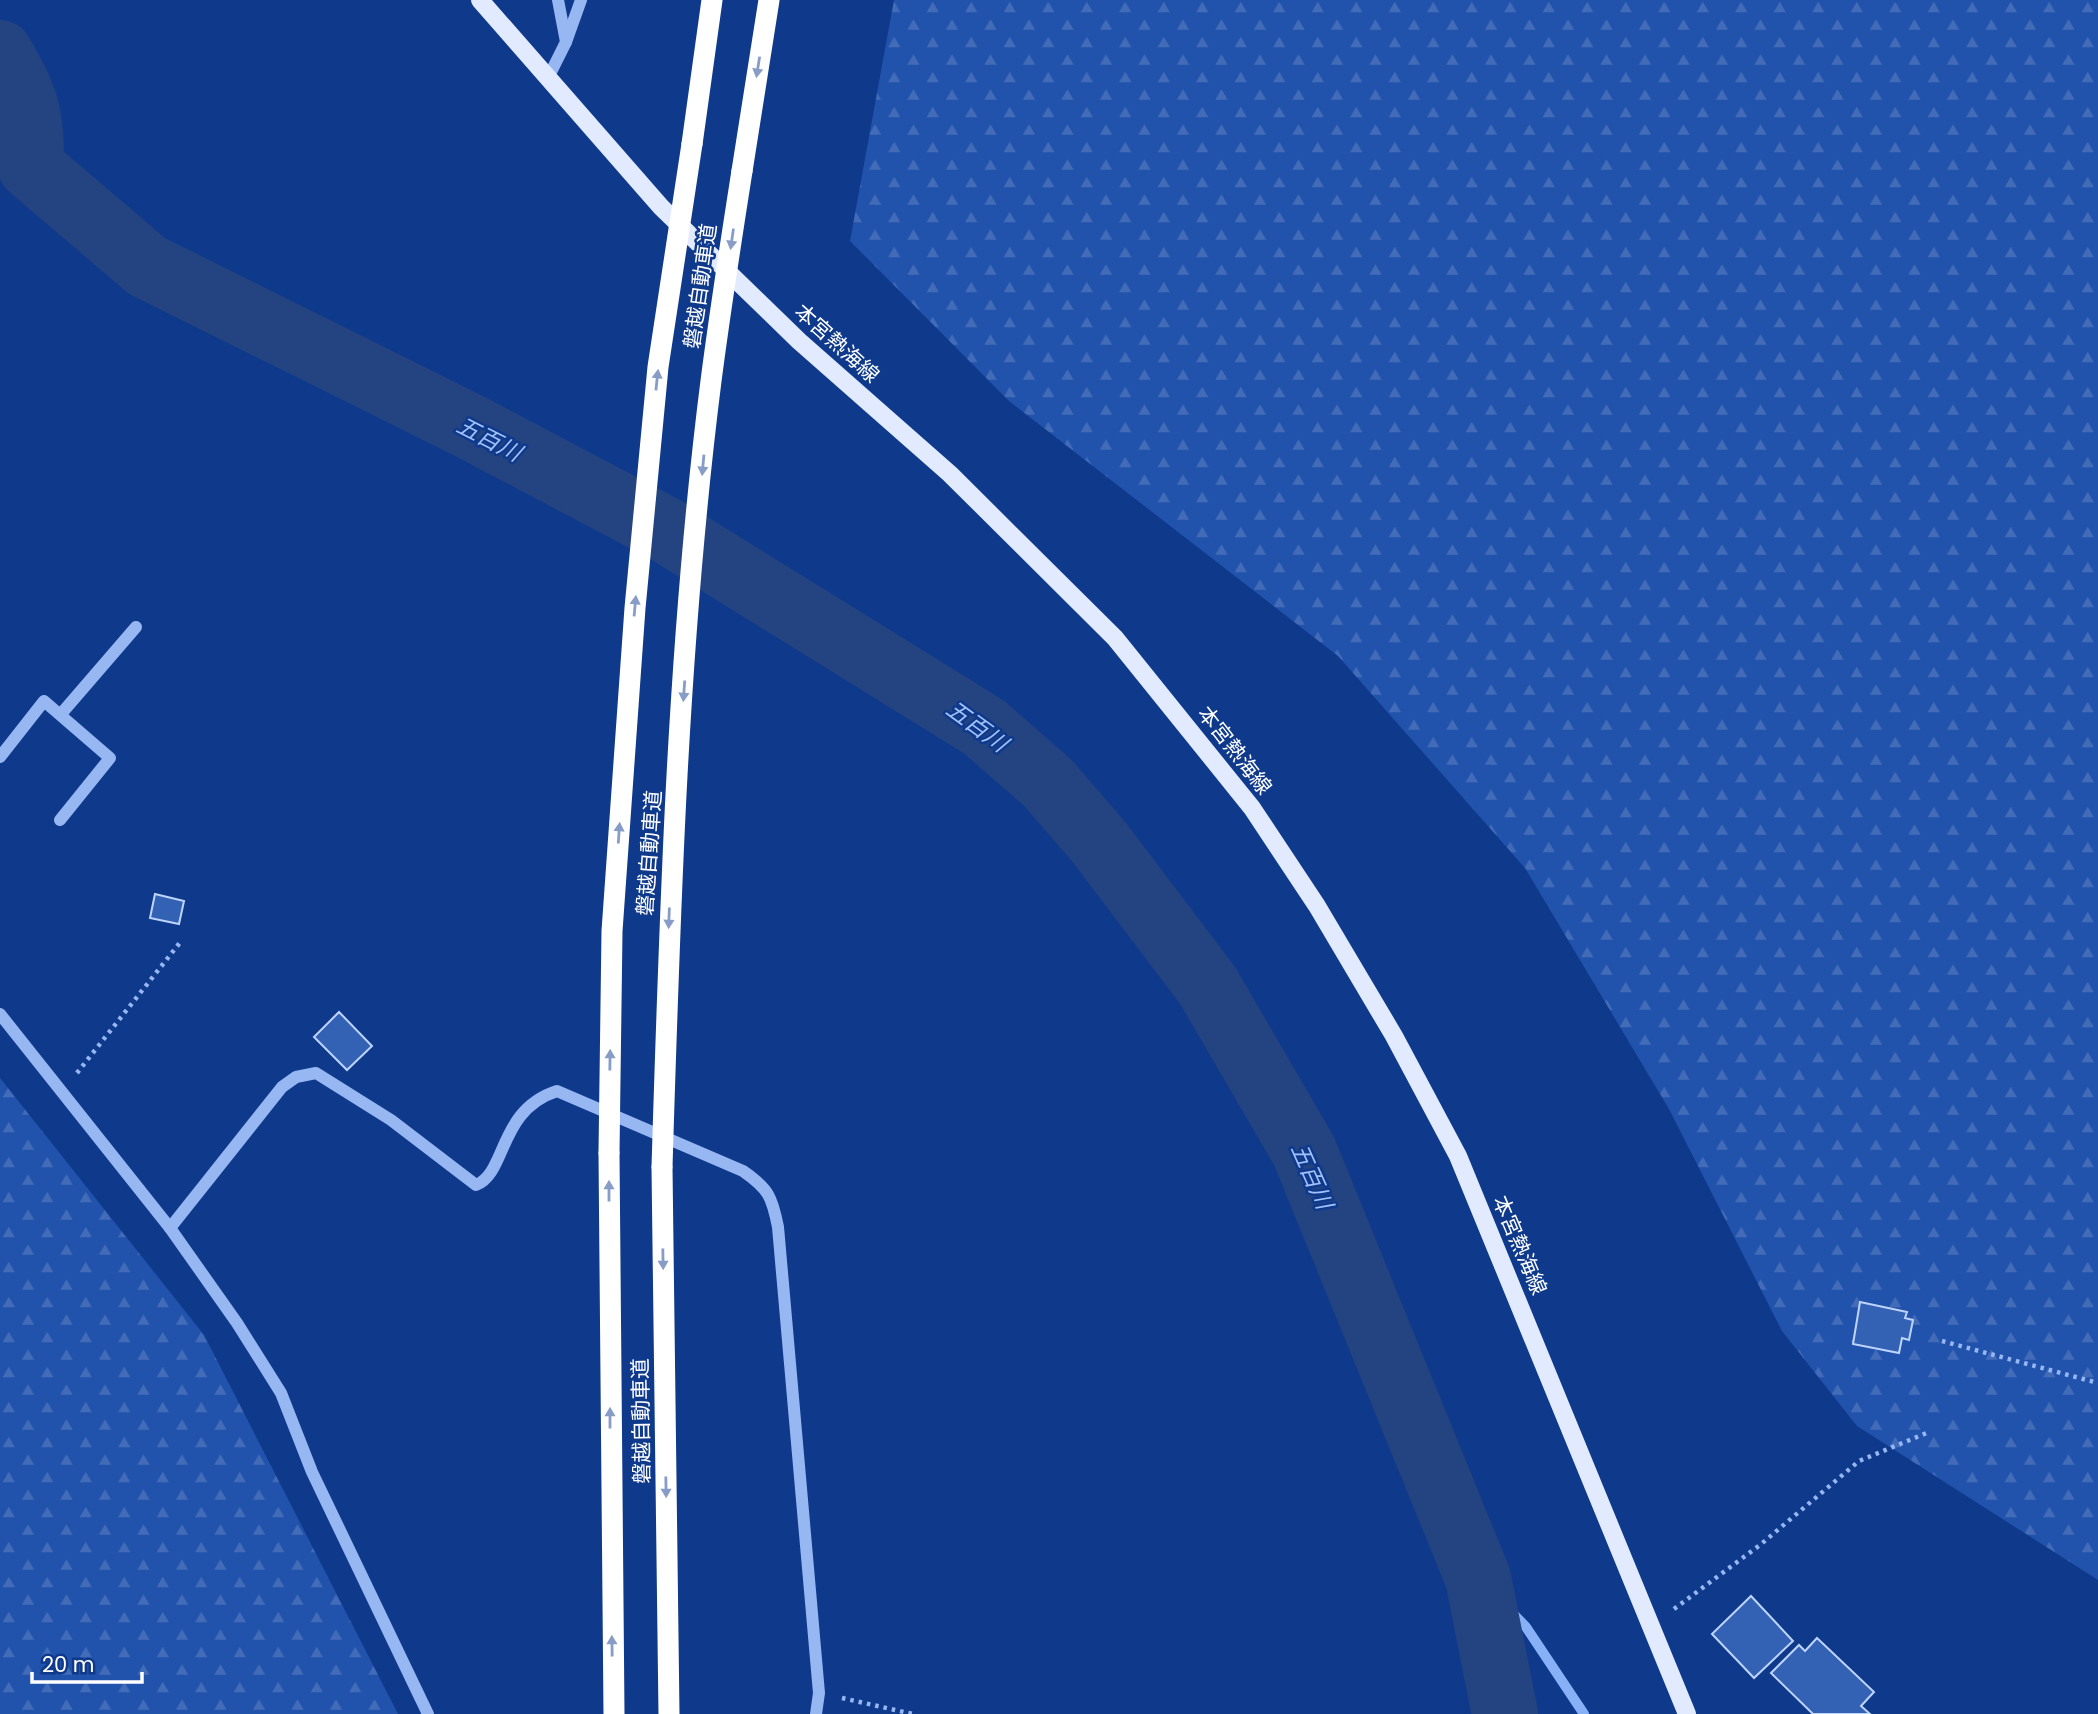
<svg xmlns="http://www.w3.org/2000/svg" width="2098" height="1714" font-family="Poppins,'Noto Sans JP',sans-serif">
  <style>
    .forest { fill: url(#forest-firs) }
    .lines { fill: none; stroke-linecap: round; stroke-linejoin: round }
    .stream { stroke: #87b0f6; stroke-width: 10 }
    .river { stroke: #244481; stroke-width: 66 }
    .building { fill: #3361b4; stroke: #bdd4fd; stroke-width: 2 }
    .path { stroke: #96b7f2; stroke-width: 4.5; stroke-dasharray: 3.5 5; stroke-linecap: butt }
    .minor { stroke: #96b7f2; stroke-width: 12 }
    .major { stroke: #e1eaff; stroke-width: 18 }
    .highway { stroke: #fff; stroke-width: 21 }
    .highway-bridge { stroke: #fff; stroke-width: 21 }
    .oneway { fill: #879cc6 }
    .labels { text-anchor: middle; dominant-baseline: central; stroke-width: 5; stroke-linejoin: round; paint-order: stroke }
    .street-label { font-size: 21px; fill: #fff; stroke: #0f3a8c }
    .water-label { font-size: 23px; font-style: italic; fill: #a1c1fa; stroke: #0f3a8c }
  </style>
  <defs>
    <pattern id="forest-firs" width="22" height="20" patternUnits="userSpaceOnUse" patternTransform="scale(1.75)"><rect width="22" height="20" fill="#2152ac"/><path d="M5 1l3.5 6h-7zM16 11l3.5 6h-7z" fill="#426cb8"/></pattern>
  </defs>
  <rect width="100%" height="100%" fill="#0f3a8c"/>
  <g class="forest">
    <path d="M894,0H2098V1580L1857,1426L1782,1331L1669,1109L1525,868L1338,656L1009,401L850,241Z"/>
    <path d="M0,1078L204,1335L398,1714H0Z"/>
  </g>
  <g class="lines">
    <g class="stream">
      <path d="M0,145L31,167"/>
      <path d="M1478,1578L1526,1627L1584,1714"/>
    </g>
    <path class="river" d="M0,53C27,101 31,111 31,167L147,266L471,427L666,530L984,727L1048,783L1099,842L1208,986L1304,1151L1478,1578L1505,1714"/>
  </g>
  <g class="building">
    <path d="M155,894L184,901L179,924L150,918Z"/>
    <path d="M339,1012L372,1046L347,1070L314,1037Z"/>
    <path d="M1860,1302L1907,1312L1905,1318L1913,1320L1909,1340L1902,1338L1899,1353L1853,1344Z"/>
    <path d="M1751,1596L1793,1641L1754,1678L1712,1634Z"/>
    <path d="M1817,1638L1874,1692L1861,1706L1870,1714H1813L1771,1673L1799,1645L1805,1651Z"/>
  </g>
  <g class="lines">
    <g class="path">
      <path d="M77,1073L182,940"/>
      <path d="M1942,1341L2098,1383"/>
      <path d="M1674,1609L1760,1545L1859,1461L1929,1432"/>
      <path d="M842,1698L913,1714"/>
    </g>
    <g class="minor">
      <path d="M566,42L581,0"/>
      <path d="M547,80L566,42L558,0"/>
      <path d="M61,714L136,627"/>
      <path d="M0,757L44,701L110,758L60,820"/>
      <path d="M0,1014L170,1228L237,1323L281,1393L312,1472L428,1714"/>
      <path d="M170,1228L282,1087L296,1077L316,1073L391,1120L476,1185C507,1173 498,1110 557,1091L743,1171C769,1189 772,1197 778,1227L819,1693L816,1714"/>
    </g>
    <path class="major" d="M480,0L661,207L799,341L950,474L1115,638L1252,808L1317,906L1394,1036L1458,1156L1687,1714"/>
    <g class="highway">
      <path d="M692,144L712,0"/>
      <path d="M742,171L769,0"/>
      <path d="M609,1153L614,1714"/>
      <path d="M662,1167L669,1714"/>
    </g>
    <g class="highway-bridge">
      <path d="M609,1153L612,931L635,608L658,367L692,144"/>
      <path d="M662,1167C670,905 678,641 711,381C720,311 731,241 742,171"/>
    </g>
  </g>
  <defs><path id="oneway-solid" d="M-6-.8H1V-3.2L6.5 0L1 3.2V.8H-6Z" transform="scale(1.75)"/></defs>
  <g class="oneway">
    <use href="#oneway-solid" transform="translate(758 67) rotate(99)"/>
    <use href="#oneway-solid" transform="translate(732 239) rotate(98)"/>
    <use href="#oneway-solid" transform="translate(657 380) rotate(-84)"/>
    <use href="#oneway-solid" transform="translate(703 465) rotate(95)"/>
    <use href="#oneway-solid" transform="translate(635 606) rotate(-85)"/>
    <use href="#oneway-solid" transform="translate(684 691) rotate(94)"/>
    <use href="#oneway-solid" transform="translate(619 833) rotate(-86)"/>
    <use href="#oneway-solid" transform="translate(669 918) rotate(92)"/>
    <use href="#oneway-solid" transform="translate(610 1060) rotate(-89)"/>
    <use href="#oneway-solid" transform="translate(609 1191) rotate(-90)"/>
    <use href="#oneway-solid" transform="translate(663 1259) rotate(89)"/>
    <use href="#oneway-solid" transform="translate(610 1418) rotate(-90)"/>
    <use href="#oneway-solid" transform="translate(666 1487) rotate(89)"/>
    <use href="#oneway-solid" transform="translate(612 1646) rotate(-91)"/>
  </g>
  <g class="labels">
    <g class="street-label">
      <text transform="translate(700 286) rotate(-82)">磐越自動車道</text>
      <text transform="translate(837 343) rotate(42)">本宮熱海線</text>
      <text transform="translate(1235 750) rotate(52)">本宮熱海線</text>
      <text transform="translate(649 853) rotate(-86)">磐越自動車道</text>
      <text transform="translate(1520 1245) rotate(67)">本宮熱海線</text>
      <text transform="translate(641 1421) rotate(-91)">磐越自動車道</text>
    </g>
    <g class="water-label">
      <text transform="translate(489 439) rotate(27)">五百川</text>
      <text transform="translate(977 726) rotate(36)">五百川</text>
      <text transform="translate(1312 1176) rotate(66)">五百川</text>
    </g>
  </g>
  <path d="M32 1672v10h110v-10" fill="none" stroke="#ffffff" stroke-width="3.5"/>
  <text x="42" y="1672" font-size="21" fill="#ffffff" stroke="#0f3a8c" stroke-width="5" paint-order="stroke">20 m</text>
</svg>
